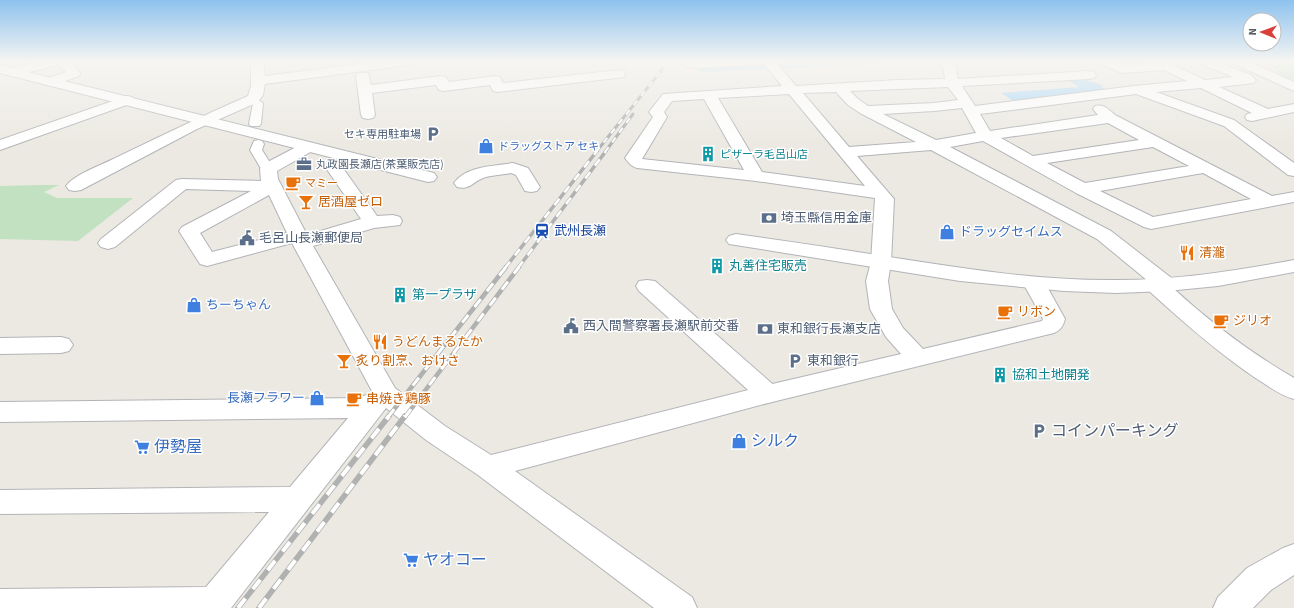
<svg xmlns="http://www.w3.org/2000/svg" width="1294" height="608" font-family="'Source Sans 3','Noto Sans JP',sans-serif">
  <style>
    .green { fill: #c1e1c0 }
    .water { fill: #a6d7f7 }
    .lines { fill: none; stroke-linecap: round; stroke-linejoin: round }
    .pedestrian-casing { stroke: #b2b4b8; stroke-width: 2 }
    .minor-casing { stroke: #b2b4b8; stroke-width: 2 }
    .tertiary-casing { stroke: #b2b4b8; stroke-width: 2 }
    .pedestrian { fill: #fff; fill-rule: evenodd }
    .minor { fill: #fff; fill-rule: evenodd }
    .tertiary { fill: #fff; fill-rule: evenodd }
    .rail-far3-casing { stroke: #b0b1b1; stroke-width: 3 }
    .rail-far2-casing { stroke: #b0b1b1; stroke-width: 3.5 }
    .rail-far1-casing { stroke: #b0b1b1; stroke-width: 4.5 }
    .rail-casing { stroke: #b0b1b1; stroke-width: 5.5 }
    .rail-far3 { stroke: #fff; stroke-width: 2; stroke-dasharray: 6; stroke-linecap: butt }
    .rail-far2 { stroke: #fff; stroke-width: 2.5; stroke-dasharray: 8; stroke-linecap: butt }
    .rail-far1 { stroke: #fff; stroke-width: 3; stroke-dasharray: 10; stroke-linecap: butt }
    .rail { stroke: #fff; stroke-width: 4; stroke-dasharray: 12; stroke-linecap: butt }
    .labels { text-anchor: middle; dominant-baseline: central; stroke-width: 3; stroke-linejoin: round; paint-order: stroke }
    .far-service-label { font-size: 11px; fill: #4e5e75; stroke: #fff; text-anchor: end }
    .far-shop-label { font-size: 11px; fill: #366cbe; stroke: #fff; text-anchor: start }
    .far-culture-label { font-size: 11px; fill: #0d838f; stroke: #fff; text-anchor: start }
    .far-food-label { font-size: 11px; fill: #c56008; stroke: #fff; text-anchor: start }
    .food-label { font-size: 13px; fill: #c56008; stroke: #fff; text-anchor: start }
    .service-label { font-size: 13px; fill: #4e5e75; stroke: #fff; text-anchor: start }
    .transit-label { font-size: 13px; fill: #164399; stroke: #fff; text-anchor: start }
    .shop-label { font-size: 13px; fill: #366cbe; stroke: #fff; text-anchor: start }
    .culture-label { font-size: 13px; fill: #0d838f; stroke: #fff; text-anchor: start }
    .near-service-label { font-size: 16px; fill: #4e5e75; stroke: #fff; text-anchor: start }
    .near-shop-label { font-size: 16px; fill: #366cbe; stroke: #fff; text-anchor: start }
  </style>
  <rect width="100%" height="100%" fill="#ece9e2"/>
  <g class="green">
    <path d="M1272,61H1294V81L1278,73L1272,64Z"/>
    <path d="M40,185H59L44,192L57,198H133L78,241L0,239V186Z"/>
  </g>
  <g class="water">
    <path d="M810,61H933L781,69L777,64Z"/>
    <path d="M763,63L768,69L700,72L697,66Z"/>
    <path d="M1084,79L1104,86L1101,87L1107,90L1021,102L1012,100L1001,93L1079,87L1068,80Z"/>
  </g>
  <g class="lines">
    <g class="pedestrian-casing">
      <g id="pedestrian">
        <path d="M258,100L263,103L261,124L259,126H251L249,124L253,103Z"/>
        <path d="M258,140L262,141L264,144L262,150L274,169L273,172H263L250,150L254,141Z"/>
      </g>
    </g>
    <g class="minor-casing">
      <g id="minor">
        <path d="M44,61H69L80,73L79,76L51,86L46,85L44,82L46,79L66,72L59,65L12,76L7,75L6,72L7,69Z"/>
        <path d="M251,61H263L265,76L382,61H415L413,64L409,65L265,84L263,95L258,102L197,129L81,190L75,191L69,190L66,186C74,175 99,166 111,160C157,138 202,116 248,96L251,86Z"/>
        <path d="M682,61H775L796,86L898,80L945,79L943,66L939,61H952L955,65L958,79L1089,71L1094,72L1096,75L1094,78L1089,79L962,86L975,106L1134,86L1187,81L1164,70L1122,73L1100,64L1098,61H1114L1124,65L1150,63L1149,61H1165L1205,80L1233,77L1201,64L1199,61H1215L1251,75L1256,80L1254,83L1219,87L1268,109L1294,104V112L1252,121L1247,120L1245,117L1247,114L1252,113L1201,88L1156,92L1234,120L1294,163V176L1288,175L1224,126L1136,94L980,114L990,131L1098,115L1093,109L1095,106C1104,104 1108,109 1115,115L1272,196L1294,192V202L1151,229L1144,227L1076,193L983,141L950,147L1111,231L1174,280L1177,285L1174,289C1211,323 1251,353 1294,378V399C1279,395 1267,385 1254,377C1216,351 1182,321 1148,290L1145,285L1148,281L1097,239L931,150L857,156L894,199L891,262L888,281L892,309L903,328L923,349L1042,321L1043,319L1023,283L1027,279L1034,277L1041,279L1045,283L1065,319C1063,326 1061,330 1054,333L768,403L515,471L692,597L697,608H654L478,475L426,440L386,408L231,608H0V589L206,587L269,512L0,514V490L290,487L348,418L0,422V402L357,398L373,393L292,243L207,266L200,264L179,231L182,227L251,191L186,189L115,247L108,249L101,247L98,243L101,239L176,180L182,179L261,181L260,169L262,165L302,144L308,142L314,144L316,147L314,150L277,171L278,179L307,235L361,219L326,168L328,164L334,163L340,164L377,216L393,215L400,217L402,221L400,225L374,228L313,246L395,388L445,426L491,455L768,385L901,354L886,337L870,309L866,281L871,262L875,198L756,181L637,168C631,166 629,163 625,158L653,117L649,112L663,94L782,86L764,64L695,68L684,66ZM948,87L958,100L934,103L868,106L858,99L850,91ZM836,92L848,105L860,113L916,142L849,147L803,93ZM789,94L865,186L762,172L718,98ZM704,99L744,170L642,159L667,117L664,112L672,101ZM962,108L976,133L936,140L883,114L934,111ZM1108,123L1139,140L1033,156L1001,138ZM1153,147L1189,166L1085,183L1047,163ZM1203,173L1251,199L1153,217L1100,191ZM269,195L287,233L212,252L200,233Z"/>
        <path d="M1232,61H1248L1294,82V91L1234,64Z"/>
        <path d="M619,70L624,71L625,74L624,77L498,92L493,91L490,85L444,91L439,90L436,85L372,93L375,115L373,118L368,119L363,118L361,115L356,76L358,73H368L371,85L441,76L446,77L449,82L495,76L500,77L503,83Z"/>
        <path d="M127,96L132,97L134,100L132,103L0,150V140Z"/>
        <path d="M513,163L528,168L540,187L537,191L531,192L525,191L516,175L511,173C502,175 491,175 483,178C472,182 471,190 457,187L454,183C466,166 494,166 513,163Z"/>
        <path d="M61,337L69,339L73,345L69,351L61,353L0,354V338Z"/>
        <path d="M1294,544V575L1271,590L1253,608H1213L1218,597L1247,568L1283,548Z"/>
      </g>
    </g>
    <g class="tertiary-casing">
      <g id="tertiary">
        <path d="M0,65L434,173L437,177L434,181L428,182L0,73Z"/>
        <path d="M736,234C785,241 834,248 883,256C960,268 1038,281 1117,280C1177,280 1235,271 1294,260V272L1218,286L1167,291L1116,293L1064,291L960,281L729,244L726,240L729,236Z"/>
        <path d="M647,280L655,281L777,388L781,394L777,400L768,403L759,400L639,291L636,286L639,281Z"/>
      </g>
    </g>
    <use href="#pedestrian" class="pedestrian"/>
    <use href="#minor" class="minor"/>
    <use href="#tertiary" class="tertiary"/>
    <g class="rail-far3-casing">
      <g id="rail-far3">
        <path d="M596,152L669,61"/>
        <path d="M605,152L633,114"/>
      </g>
    </g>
    <g class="rail-far2-casing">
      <g id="rail-far2">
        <path d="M505,268L597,151"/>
        <path d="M518,268L606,151"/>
      </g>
    </g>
    <g class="rail-far1-casing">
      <g id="rail-far1">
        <path d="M388,417L506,267"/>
        <path d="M405,417L519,267"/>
      </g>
    </g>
    <g class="rail-casing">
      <g id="rail">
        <path d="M238,608L389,416"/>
        <path d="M259,608L405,416"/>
      </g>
    </g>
    <use href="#rail-far3" class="rail-far3"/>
    <use href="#rail-far2" class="rail-far2"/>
    <use href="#rail-far1" class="rail-far1"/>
    <use href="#rail" class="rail"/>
  </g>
  <linearGradient id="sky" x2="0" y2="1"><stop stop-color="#8dc2ee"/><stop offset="0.42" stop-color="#f6f5f2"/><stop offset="1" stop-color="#f6f5f2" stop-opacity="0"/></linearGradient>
  <rect width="1294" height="146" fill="url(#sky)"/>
  <defs>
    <g id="parking-bare" transform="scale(1.2)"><path d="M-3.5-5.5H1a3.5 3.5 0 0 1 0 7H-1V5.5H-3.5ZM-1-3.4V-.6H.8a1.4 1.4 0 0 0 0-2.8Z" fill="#5c6f8a" stroke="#fff" stroke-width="2.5" paint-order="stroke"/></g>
    <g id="shop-bare" transform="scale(1.2)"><path d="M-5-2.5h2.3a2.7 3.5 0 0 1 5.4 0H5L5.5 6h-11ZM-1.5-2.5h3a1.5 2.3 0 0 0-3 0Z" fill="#3f7fe0" stroke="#fff" stroke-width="2.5" paint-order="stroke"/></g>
    <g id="building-bare" transform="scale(1.2)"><path d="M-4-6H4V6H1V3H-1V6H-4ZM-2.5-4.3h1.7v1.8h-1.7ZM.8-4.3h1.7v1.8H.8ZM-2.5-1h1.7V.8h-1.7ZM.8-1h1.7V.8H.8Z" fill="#0f9aa8" stroke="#fff" stroke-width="2.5" paint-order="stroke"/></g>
    <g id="office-bare" transform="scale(1.2)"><path d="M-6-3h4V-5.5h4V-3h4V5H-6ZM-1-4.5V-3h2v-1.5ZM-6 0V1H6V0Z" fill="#5c6f8a" stroke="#fff" stroke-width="2.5" paint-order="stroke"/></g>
    <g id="cafe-bare" transform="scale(1.2)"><path d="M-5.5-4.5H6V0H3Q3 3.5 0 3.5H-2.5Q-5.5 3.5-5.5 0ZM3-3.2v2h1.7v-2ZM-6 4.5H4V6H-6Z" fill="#e8710a" stroke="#fff" stroke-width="2.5" paint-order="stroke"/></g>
    <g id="bar-bare" transform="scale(1.2)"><path d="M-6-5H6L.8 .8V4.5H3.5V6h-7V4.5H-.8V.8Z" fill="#e8710a" stroke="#fff" stroke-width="2.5" paint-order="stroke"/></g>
    <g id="bank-bare" transform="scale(1.2)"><path d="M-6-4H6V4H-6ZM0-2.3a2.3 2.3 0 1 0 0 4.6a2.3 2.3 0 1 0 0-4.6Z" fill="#5c6f8a" stroke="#fff" stroke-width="2.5" paint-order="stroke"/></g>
    <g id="station-bare" transform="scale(1.2)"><path d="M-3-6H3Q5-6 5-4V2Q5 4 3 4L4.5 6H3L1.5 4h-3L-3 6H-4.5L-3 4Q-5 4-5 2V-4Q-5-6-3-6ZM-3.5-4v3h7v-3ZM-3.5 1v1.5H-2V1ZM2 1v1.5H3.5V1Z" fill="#1a4fb4" stroke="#fff" stroke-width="2.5" paint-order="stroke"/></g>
    <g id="civic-bare" transform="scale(1.2)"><path d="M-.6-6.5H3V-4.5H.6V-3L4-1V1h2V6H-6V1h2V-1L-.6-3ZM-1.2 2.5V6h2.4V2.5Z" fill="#5c6f8a" stroke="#fff" stroke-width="2.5" paint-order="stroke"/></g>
    <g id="restaurant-bare" transform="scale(1.2)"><path d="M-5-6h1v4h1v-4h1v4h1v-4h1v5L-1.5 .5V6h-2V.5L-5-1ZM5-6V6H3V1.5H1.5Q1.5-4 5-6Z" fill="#e8710a" stroke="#fff" stroke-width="2.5" paint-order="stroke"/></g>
    <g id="supermarket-bare" transform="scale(1.2)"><path d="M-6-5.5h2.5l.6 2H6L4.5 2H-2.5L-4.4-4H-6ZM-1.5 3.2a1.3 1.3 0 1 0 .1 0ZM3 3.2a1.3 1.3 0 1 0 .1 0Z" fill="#3f7fe0" stroke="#fff" stroke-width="2.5" paint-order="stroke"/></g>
  </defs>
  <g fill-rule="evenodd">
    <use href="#parking-bare" x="433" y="134"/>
    <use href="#shop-bare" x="486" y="146"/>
    <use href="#building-bare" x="708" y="154"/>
    <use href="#office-bare" x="304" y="164"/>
    <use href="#cafe-bare" x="293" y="183"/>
    <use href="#bar-bare" x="306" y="202"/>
    <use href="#bank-bare" x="769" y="218"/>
    <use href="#station-bare" x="542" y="231"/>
    <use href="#shop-bare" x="947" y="232"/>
    <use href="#civic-bare" x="247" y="238"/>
    <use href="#restaurant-bare" x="1187" y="253"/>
    <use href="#building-bare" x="717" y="266"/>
    <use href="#building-bare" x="400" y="295"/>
    <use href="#shop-bare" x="194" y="305"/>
    <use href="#cafe-bare" x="1005" y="312"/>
    <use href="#cafe-bare" x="1221" y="321"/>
    <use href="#civic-bare" x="571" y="326"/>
    <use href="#bank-bare" x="765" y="329"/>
    <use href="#restaurant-bare" x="380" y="342"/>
    <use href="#bar-bare" x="344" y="361"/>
    <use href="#parking-bare" x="795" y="361"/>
    <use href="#building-bare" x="1000" y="375"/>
    <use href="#shop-bare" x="317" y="398"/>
    <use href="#cafe-bare" x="354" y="399"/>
    <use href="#parking-bare" x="1039" y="431"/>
    <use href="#shop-bare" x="739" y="441"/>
    <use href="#supermarket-bare" x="142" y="447"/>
    <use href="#supermarket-bare" x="411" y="560"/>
  </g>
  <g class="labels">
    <g class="far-service-label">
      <text x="421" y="134">セキ専用駐車場</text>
      <text x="316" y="164" text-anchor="start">丸政園長瀬店(茶葉販売店)</text>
    </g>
    <g class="far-shop-label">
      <text x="498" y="146">ドラッグストア セキ</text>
    </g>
    <g class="far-culture-label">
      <text x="720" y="154">ピザーラ毛呂山店</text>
    </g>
    <g class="far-food-label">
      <text x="305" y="183">マミー</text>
    </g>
    <g class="food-label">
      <text x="318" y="202">居酒屋ゼロ</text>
      <text x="1199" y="253">清瀧</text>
      <text x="1017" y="312">リボン</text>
      <text x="1233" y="321">ジリオ</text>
      <text x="392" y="342">うどんまるたか</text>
      <text x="356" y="361">炙り割烹、おけさ</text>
      <text x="366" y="399">串焼き鶏豚</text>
    </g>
    <g class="service-label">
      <text x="781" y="218">埼玉縣信用金庫</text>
      <text x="259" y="238">毛呂山長瀬郵便局</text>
      <text x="583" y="326">西入間警察署長瀬駅前交番</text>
      <text x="777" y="329">東和銀行長瀬支店</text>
      <text x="807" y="361">東和銀行</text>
    </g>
    <g class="transit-label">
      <text x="554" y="231">武州長瀬</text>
    </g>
    <g class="shop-label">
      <text x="959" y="232">ドラッグセイムス</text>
      <text x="206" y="305">ちーちゃん</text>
      <text x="305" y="398" text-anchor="end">長瀬フラワー</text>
    </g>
    <g class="culture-label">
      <text x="729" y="266">丸善住宅販売</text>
      <text x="412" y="295">第一プラザ</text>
      <text x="1012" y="375">協和土地開発</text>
    </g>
    <g class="near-service-label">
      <text x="1051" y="431">コインパーキング</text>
    </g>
    <g class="near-shop-label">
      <text x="751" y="441">シルク</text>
      <text x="154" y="447">伊勢屋</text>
      <text x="423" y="560">ヤオコー</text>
    </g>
  </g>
  <g transform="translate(1262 32) rotate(271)"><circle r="19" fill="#ffffff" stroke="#bdbfc0"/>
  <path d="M0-3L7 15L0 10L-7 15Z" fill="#da3f3a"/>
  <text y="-6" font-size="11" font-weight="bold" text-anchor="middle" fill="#5a5e61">N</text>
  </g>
</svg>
